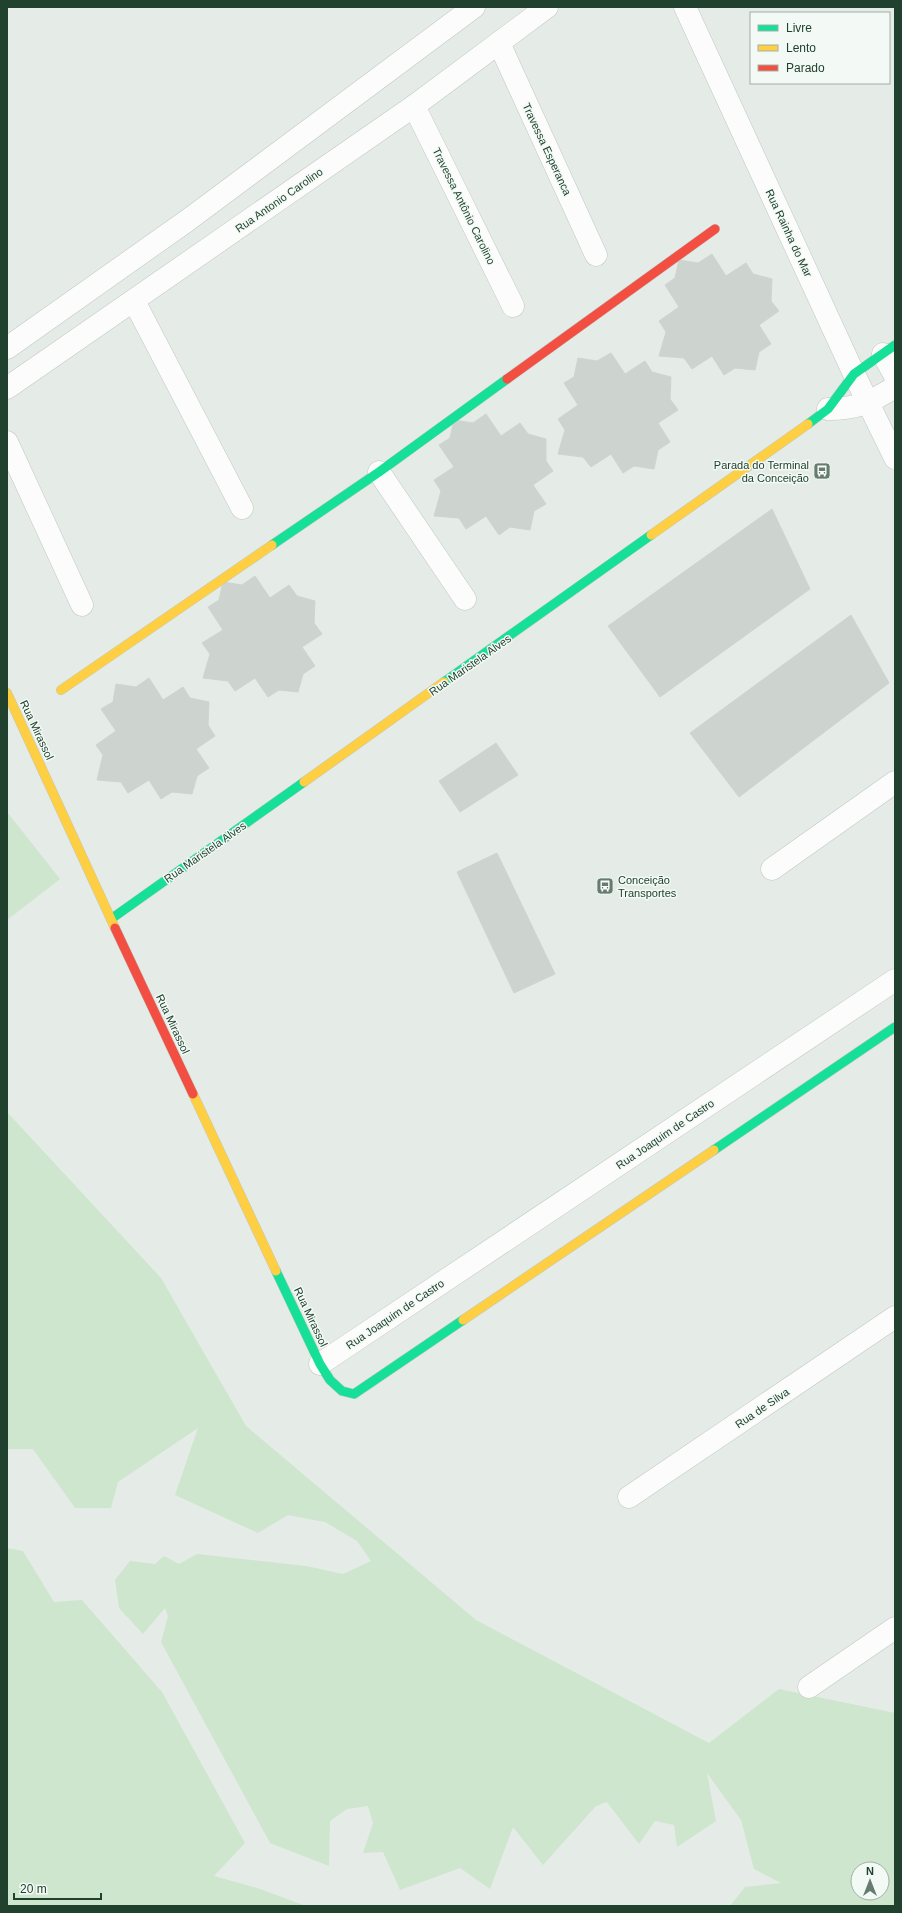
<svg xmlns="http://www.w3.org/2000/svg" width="902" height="1913" font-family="Helvetica,sans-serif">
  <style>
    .green { fill: #cde6cd; fill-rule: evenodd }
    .building { fill: #cdd4cf; stroke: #ced4cf }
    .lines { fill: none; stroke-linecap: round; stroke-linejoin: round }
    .street-casing { stroke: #c2c8c3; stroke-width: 23 }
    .fast-casing { stroke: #bec7c2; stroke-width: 10 }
    .slow-casing { stroke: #bec7c2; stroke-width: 10 }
    .jam-casing { stroke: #bec7c2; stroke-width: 10 }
    .street { stroke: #fbfcfb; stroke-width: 22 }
    .fast { stroke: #16e098; stroke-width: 9 }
    .slow { stroke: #ffcf43; stroke-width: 9 }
    .jam { stroke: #f24e42; stroke-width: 9 }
    .labels { text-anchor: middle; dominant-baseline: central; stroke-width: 3; stroke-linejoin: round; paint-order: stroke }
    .street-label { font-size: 11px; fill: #20412e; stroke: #f3faf5 }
    .poi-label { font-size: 11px; fill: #20412e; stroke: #f3faf5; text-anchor: end }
  </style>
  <rect width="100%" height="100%" fill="#e5ebe6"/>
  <g class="green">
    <path d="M7,812L60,879L7,920Z"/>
    <path d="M7,1112L161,1278L246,1426L476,1620L709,1743L779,1689L895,1713V1906H730L745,1887L781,1883L754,1869L741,1820L707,1773L716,1821L677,1847L674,1825L655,1821L639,1844L607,1802L596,1806L543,1865L513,1827L490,1889L460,1868L400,1890L383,1852L363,1853L373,1823L368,1806L347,1809L330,1821L329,1866L270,1843L161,1642L168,1616L165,1608L143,1634L119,1608L115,1580L130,1561L155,1564L164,1556L179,1564L197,1554L306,1566L343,1574L371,1561L357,1541L325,1522L288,1515L258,1533L175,1495L198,1428L118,1482L111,1508H75L33,1449H7ZM858,1869H882V1893H858Z"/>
    <path d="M7,1548L23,1551L54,1602L82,1600L162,1692L245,1843L214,1876L260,1889L306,1906H7Z"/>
  </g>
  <g class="building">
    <path d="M712,254L726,276L746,263L753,274L772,279L771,301L779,311L759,325L771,344L759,352L755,370L735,368L724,375L712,356L692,369L684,358L659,356L666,332L659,321L679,307L665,285L675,278L679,260L698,263Z"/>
    <path d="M611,353L625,374L645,361L652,372L671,377L670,399L678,410L658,423L670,442L658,450L654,469L634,466L623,473L611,454L591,467L583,457L558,454L565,430L558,419L578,405L564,383L574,377L578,358L597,361Z"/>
    <path d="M486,414L501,436L520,423L528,434L546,439V461L553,471L533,485L546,504L534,511L530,530L510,527L499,535L486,516L466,529L459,518L434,516L441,491L434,480L454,467L439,445L450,438L454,420L473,423Z"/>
    <path d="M772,509L810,589L660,697L608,626Z"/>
    <path d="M255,576L270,598L289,585L297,596L315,601L314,623L322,634L302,647L315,666L303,674L298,692L279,690L268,697L255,678L235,691L228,681L203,678L210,654L202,643L223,630L208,607L219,600L223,582L242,585Z"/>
    <path d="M851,615L889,683L739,797L690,733Z"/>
    <path d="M149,678L163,700L183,687L190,698L209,702L208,725L215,736L196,749L209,768L197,776L192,794L172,792L161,799L149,780L128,793L121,782L97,780L103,755L96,745L116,731L101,709L113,702L116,684L136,687Z"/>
    <path d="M496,743L518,775L460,812L439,781Z"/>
    <path d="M497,853L555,974L514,993L457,872Z"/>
  </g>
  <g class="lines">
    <g class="street-casing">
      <g id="street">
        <path d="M685,7L854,374L895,458"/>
        <path d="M499,43L596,255"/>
        <path d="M414,106L513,306"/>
        <path d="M134,301L242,508"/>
        <path d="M7,348L188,220L474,7"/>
        <path d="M883,354L895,376"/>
        <path d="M7,388L414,106L547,7"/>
        <path d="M828,409C858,409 871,402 895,387"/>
        <path d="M7,442L82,605"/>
        <path d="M379,472L465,599"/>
        <path d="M772,869L895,782"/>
        <path d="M320,1364L895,980"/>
        <path d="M629,1497L895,1317"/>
        <path d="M809,1687L895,1628"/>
      </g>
    </g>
    <g class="fast-casing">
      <g id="fast">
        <path d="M808,424L828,409L854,374L895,345"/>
        <path d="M272,545L379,472L507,379"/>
        <path d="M444,682L651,535"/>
        <path d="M111,919L304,782"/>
        <path d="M714,1150L895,1027"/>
        <path d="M276,1271L320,1364L330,1380L342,1391L354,1394L463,1320"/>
      </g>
    </g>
    <g class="slow-casing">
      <g id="slow">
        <path d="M651,535L808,424"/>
        <path d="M61,690L272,545"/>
        <path d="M7,693L115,928"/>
        <path d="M304,782L444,682"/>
        <path d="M193,1094L276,1271"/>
        <path d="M463,1320L714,1150"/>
      </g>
    </g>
    <g class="jam-casing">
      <g id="jam">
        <path d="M507,379L715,229"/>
        <path d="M115,928L193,1094"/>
      </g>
    </g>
    <use href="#street" class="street"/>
    <use href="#fast" class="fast"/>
    <use href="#slow" class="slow"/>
    <use href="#jam" class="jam"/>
  </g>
  <defs>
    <g id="bus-square" transform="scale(0.9)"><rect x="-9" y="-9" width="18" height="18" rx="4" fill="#657c6e" stroke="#f3faf5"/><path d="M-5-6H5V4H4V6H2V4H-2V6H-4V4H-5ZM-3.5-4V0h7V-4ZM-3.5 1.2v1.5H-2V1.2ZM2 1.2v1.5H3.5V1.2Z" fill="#fff"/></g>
  </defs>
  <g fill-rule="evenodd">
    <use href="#bus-square" x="822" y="471"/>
    <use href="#bus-square" x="605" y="886"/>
  </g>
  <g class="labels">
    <g class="street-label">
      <text transform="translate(547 149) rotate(65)">Travessa Esperanca</text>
      <text transform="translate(279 200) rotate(-35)">Rua Antonio Carolino</text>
      <text transform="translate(464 206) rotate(64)">Travessa Antônio Carolino</text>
      <text transform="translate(789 233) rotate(65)">Rua Rainha do Mar</text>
      <text transform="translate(470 665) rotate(-35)">Rua Maristela Alves</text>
      <text transform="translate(37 730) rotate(65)">Rua Mirassol</text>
      <text transform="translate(205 852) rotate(-35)">Rua Maristela Alves</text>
      <text transform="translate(173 1024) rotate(65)">Rua Mirassol</text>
      <text transform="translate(665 1134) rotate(-34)">Rua Joaquim de Castro</text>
      <text transform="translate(395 1314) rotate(-34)">Rua Joaquim de Castro</text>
      <text transform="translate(311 1317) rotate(65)">Rua Mirassol</text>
      <text transform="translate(762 1408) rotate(-34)">Rua de Silva</text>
    </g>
    <g class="poi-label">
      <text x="809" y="465">Parada do Terminal<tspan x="809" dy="13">da Conceição</tspan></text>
      <text x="618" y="880" text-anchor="start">Conceição<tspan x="618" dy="13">Transportes</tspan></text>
    </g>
  </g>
  <rect width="902" height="1913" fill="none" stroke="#20412e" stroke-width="16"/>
  <rect x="750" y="12" width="140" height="72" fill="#f3faf5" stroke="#9fb0a5"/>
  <rect x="758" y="25" width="20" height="6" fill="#16e098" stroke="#9fb0a5"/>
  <text x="786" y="32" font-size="12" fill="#20412e">Livre</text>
  <rect x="758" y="45" width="20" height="6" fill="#ffcf43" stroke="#9fb0a5"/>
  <text x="786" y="52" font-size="12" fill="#20412e">Lento</text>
  <rect x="758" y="65" width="20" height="6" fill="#f24e42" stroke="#9fb0a5"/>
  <text x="786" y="72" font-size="12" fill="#20412e">Parado</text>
  <g transform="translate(870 1881)"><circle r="19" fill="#f3faf5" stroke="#9fb0a5"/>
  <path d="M0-3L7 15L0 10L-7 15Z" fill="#657c6e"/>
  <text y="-6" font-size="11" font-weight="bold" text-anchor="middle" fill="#20412e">N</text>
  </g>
  <path d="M14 1893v6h87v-6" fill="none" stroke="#20412e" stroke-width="2"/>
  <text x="20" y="1893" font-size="12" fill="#20412e" stroke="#f3faf5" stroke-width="3" paint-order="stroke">20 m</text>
</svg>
